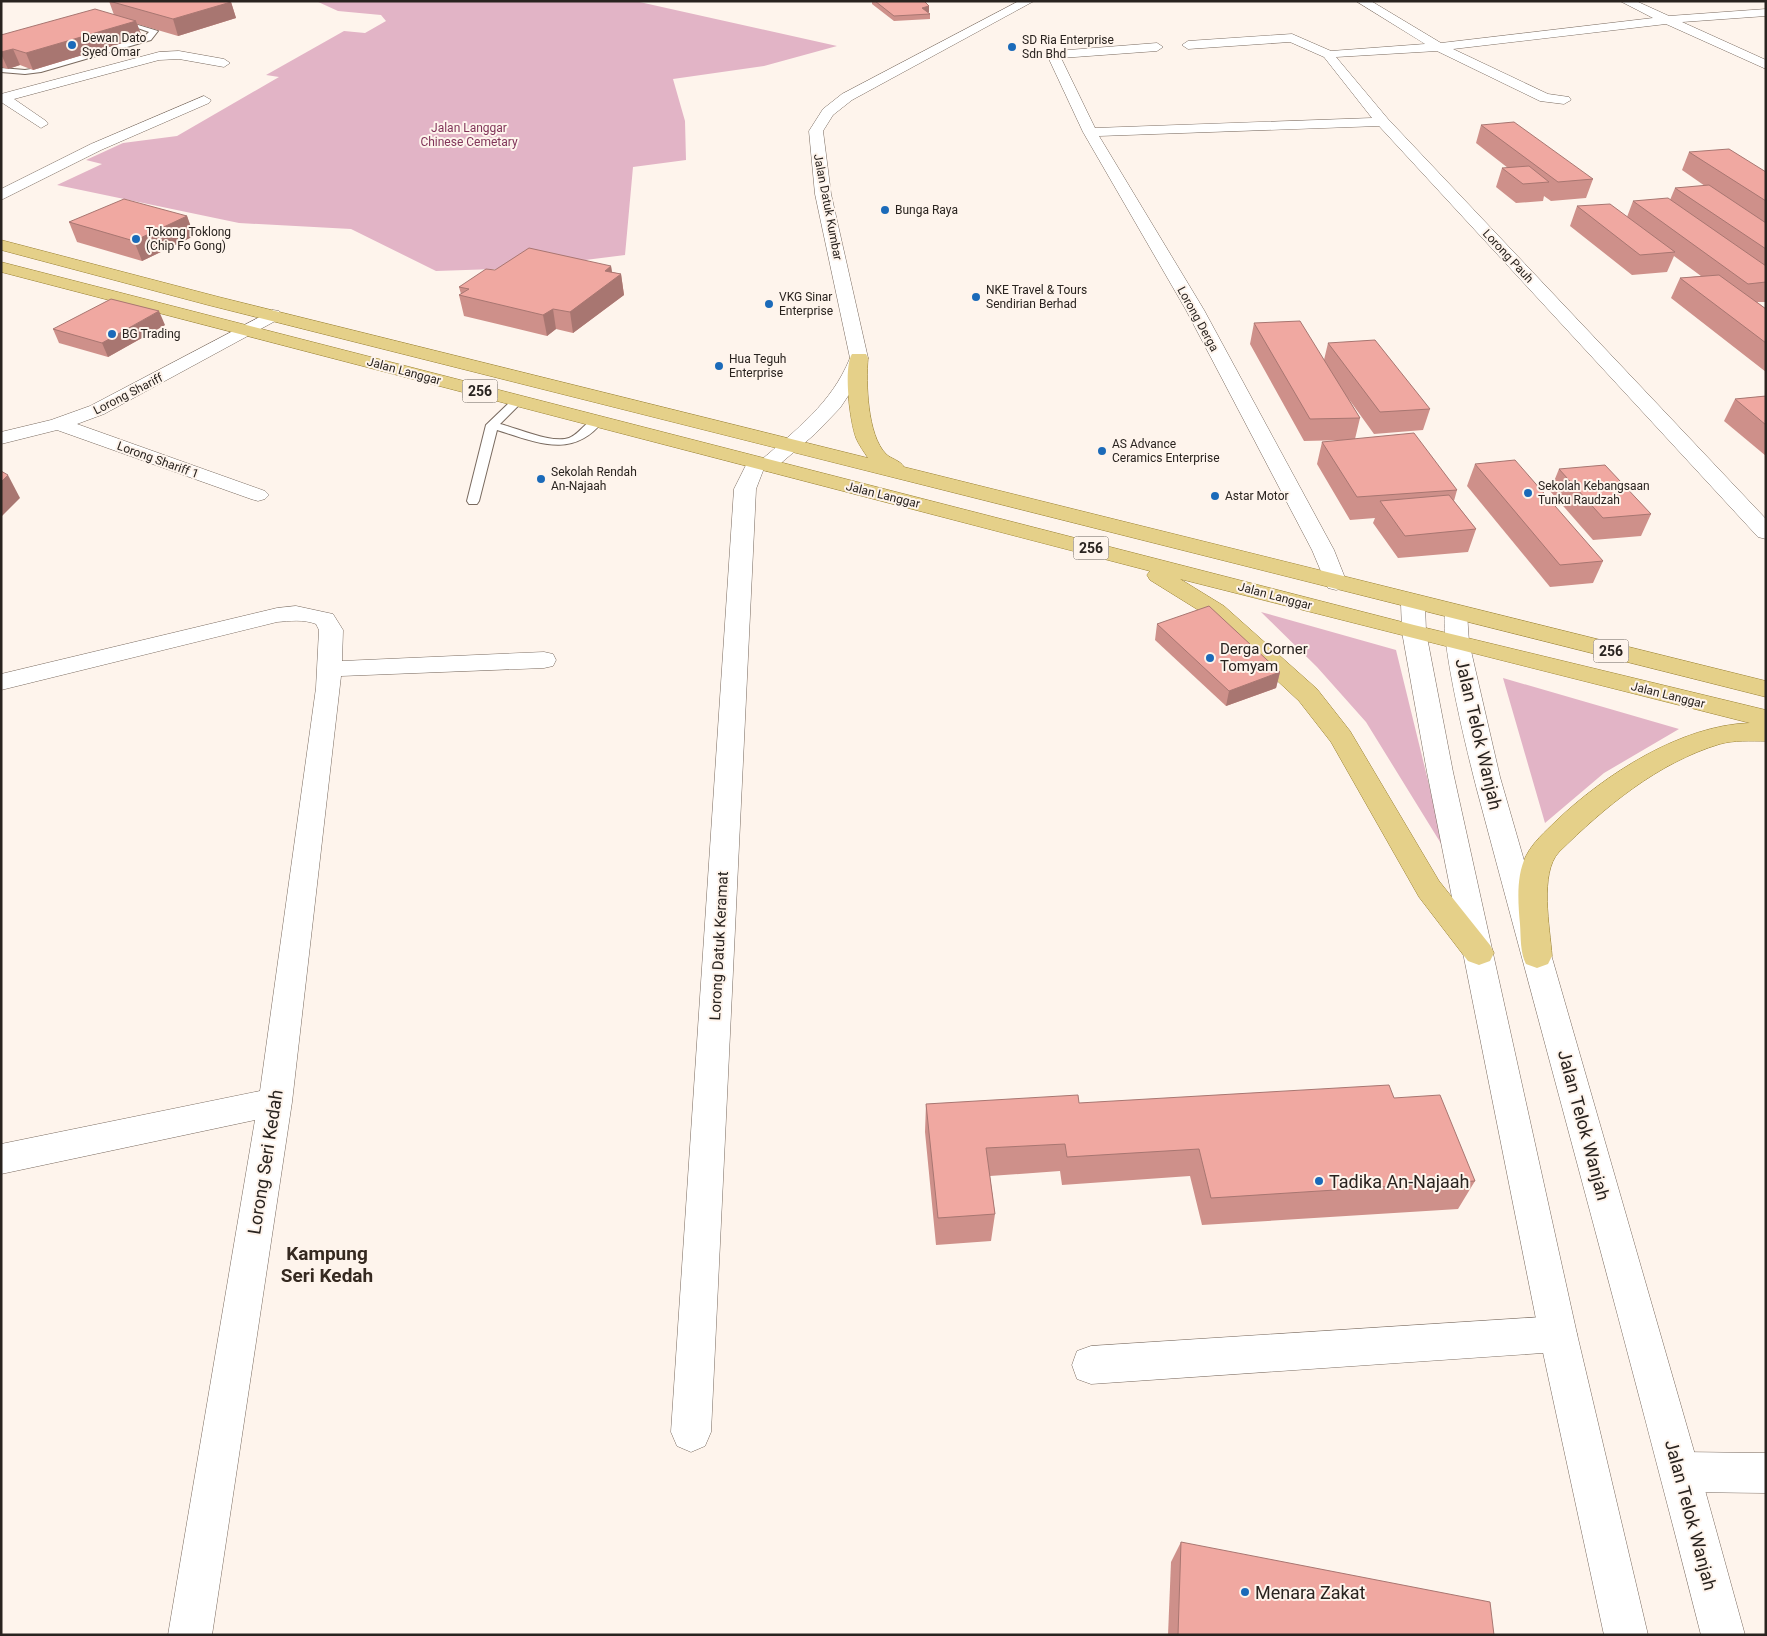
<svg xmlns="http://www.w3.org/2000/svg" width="1767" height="1636" font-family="Roboto,sans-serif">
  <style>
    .green { fill: #e2b4c6 }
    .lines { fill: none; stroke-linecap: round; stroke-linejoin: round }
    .lane-casing { stroke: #796a5f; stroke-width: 2 }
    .street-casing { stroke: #796a5f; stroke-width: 1 }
    .secondary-casing { stroke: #796a5f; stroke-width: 1 }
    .primary-casing { stroke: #987f31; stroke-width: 1 }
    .lane { fill: #fff; fill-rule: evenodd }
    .street { fill: #fff; fill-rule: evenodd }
    .secondary { fill: #fff; fill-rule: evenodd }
    .primary { fill: #e5d089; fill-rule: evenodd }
    .wall { fill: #ce908a }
    .shaded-wall { fill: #a87671 }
    .building { fill: #f0a8a1; stroke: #a87671 }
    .poi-dot { fill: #1b6ab9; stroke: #fef4ec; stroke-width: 2 }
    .labels { text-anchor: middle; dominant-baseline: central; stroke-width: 4; stroke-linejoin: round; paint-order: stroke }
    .far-poi-label { font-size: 12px; fill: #29231f; stroke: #fef4ec; text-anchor: start }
    .far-park-label { font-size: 12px; fill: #813459; stroke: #fef4ec }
    .far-street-label { font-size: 12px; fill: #29231f; stroke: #fef4ec }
    .shield { fill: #fef4ec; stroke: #69625c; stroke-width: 1 }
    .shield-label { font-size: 14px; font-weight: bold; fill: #29231f }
    .poi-label { font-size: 15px; fill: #29231f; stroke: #fef4ec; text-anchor: start }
    .street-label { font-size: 15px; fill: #29231f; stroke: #fef4ec }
    .near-street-label { font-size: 18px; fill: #29231f; stroke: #fef4ec }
    .near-poi-label { font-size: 18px; fill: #29231f; stroke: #fef4ec; text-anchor: start }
    .near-neighbourhood-label { font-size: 19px; font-weight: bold; fill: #352920; stroke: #fef4ec }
  </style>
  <rect width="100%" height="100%" fill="#fef4ec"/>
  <g class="green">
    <path d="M316,1H635L837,46L764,66L673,79L685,121L686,160L633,167L625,255L522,268L436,271L351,229L239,223L57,185L102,164L86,160L123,143L177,136L279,77L266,75L344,31L365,33L386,21L381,15L338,11Z"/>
    <path d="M1261,612L1396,650L1445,850L1366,722L1317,667Z"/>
    <path d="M1503,678L1679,729L1604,773L1545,823Z"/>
  </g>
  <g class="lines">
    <g class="lane-casing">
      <g id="lane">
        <path d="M115,18L158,31L151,40L41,72L25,74L1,72V68L25,70L37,68L145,36L149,32L115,20Z"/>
        <path d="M517,398L523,401L500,424C517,428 552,444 569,438C580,434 586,420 597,418L603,421C573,460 536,442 497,430L479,501L477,504H469L467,501L486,425L513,399Z"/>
      </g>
    </g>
    <g class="street-casing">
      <g id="street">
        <path d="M1356,1H1371L1441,43L1653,18L1620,1H1636L1669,16L1766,9V16L1682,22L1766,60V69L1666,24L1453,49L1548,94L1569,97L1571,100L1564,104L1540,101L1437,51L1336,57L1388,119L1766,519V539L1758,537L1379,126L1099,136L1204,310L1334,550L1347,583L1344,588L1336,590L1328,588L1312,550L1186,310L1083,132L1048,57L1056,51L1157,43L1163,47L1157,51L1061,58L1095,128L1372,118L1324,57L1290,42L1188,49L1182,45L1188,41L1292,34L1331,51L1425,44Z"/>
        <path d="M179,51L224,59L230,63L224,67L179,59L159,60L14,99L46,121L48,124L41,128L1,102V94L159,52Z"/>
        <path d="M204,96L211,100L209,103L101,150L1,200V189L91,144Z"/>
        <path d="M273,310L279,311L282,315L279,319L104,414L77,424L265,491L269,495L265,499L258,501L251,499L57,430L1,444V432L51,420L90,406Z"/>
        <path d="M756,457L763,459L766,463L756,489L711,1432L705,1446L691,1452L677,1446L671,1432L734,489L749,459Z"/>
        <path d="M296,606L333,614L343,630L342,661L544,652L553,654L556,660L553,666L544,668L341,676L292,1102L212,1635H168L255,1120L1,1174V1144L260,1091L316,688L319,630L316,624C303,619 290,621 277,622L1,690V674L277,608Z"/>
        <path d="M1558,1316L1571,1321L1577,1334L1571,1347L1558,1352L1091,1384L1077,1379L1072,1365L1077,1351L1091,1346Z"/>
        <path d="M1680,1452L1766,1453V1493L1680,1492L1666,1486L1660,1472L1666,1458Z"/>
      </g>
    </g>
    <g class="secondary-casing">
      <g id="secondary">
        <path d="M1019,1H1034L852,100L833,115L823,131L831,194L868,358L862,375L840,408L815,434L774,469L767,471L760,469L757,465L760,461C796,430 832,403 850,358L815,194L809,131L823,109L842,94Z"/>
        <path d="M1413,596L1421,598L1425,603L1426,632L1453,772L1577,1334L1648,1635H1604L1539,1334L1427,772L1402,632L1401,603L1405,598Z"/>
        <path d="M1455,606L1463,608L1467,613L1469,642L1500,777L1700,1472L1745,1635H1701C1629,1352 1552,1071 1477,790C1470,763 1435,625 1447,608Z"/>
      </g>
    </g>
    <g class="primary-casing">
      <g id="primary">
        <path d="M1,240L219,297L868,458C864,452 859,445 856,438C850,422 843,368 852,354H866L868,358C866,382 867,435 886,454C891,459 900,460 904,467L1766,681V697L208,305L1,250Z"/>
        <path d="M1,262L1414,625L1766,710V741C1751,741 1734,740 1720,744C1657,763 1605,807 1559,852C1539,873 1550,928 1552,956L1548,964L1537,968L1526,964C1520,952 1521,938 1520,924C1518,902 1516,876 1526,856C1533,842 1545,832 1556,821C1604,775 1681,725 1750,723L1180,579L1224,606L1317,689L1350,731L1439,881L1490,945L1494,953L1490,961L1479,965L1468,961L1419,897L1331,742L1299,701L1208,616L1150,580L1147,575L1150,571L1,272Z"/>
      </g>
    </g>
    <use href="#lane" class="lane"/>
    <use href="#street" class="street"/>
    <use href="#secondary" class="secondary"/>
    <use href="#primary" class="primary"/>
  </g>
  <g class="wall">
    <path d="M109,1L231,2L236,18L178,36L137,24L142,37L33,70L20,65L8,69L1,67V35L114,15Z"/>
    <path d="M872,1H924L929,6V12H928L930,14V19L894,21L872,4Z"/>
    <path d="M1481,125L1593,179L1586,198L1551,201L1544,196L1543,201L1516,203L1496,187L1502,168H1508L1476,143Z"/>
    <path d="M1689,152L1766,172V302H1757L1766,309V372L1671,298L1680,278L1701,276L1674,256L1667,272L1632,275L1570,226L1577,206L1627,217L1633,201L1670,200L1675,188L1705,186L1682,170Z"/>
    <path d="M187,216L194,236L142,261L77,242L69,222Z"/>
    <path d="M611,266L612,272L621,274L624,295L573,333L556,329L547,336L464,316L459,295L461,294L459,287L495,270Z"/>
    <path d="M1254,323L1324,360L1328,343L1430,409L1423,430L1374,434L1348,398L1360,418L1355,439L1457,490L1454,501L1476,529L1468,552L1398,558L1373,523L1375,518L1350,520L1317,464L1322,442L1345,440L1304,441L1250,344Z"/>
    <path d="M165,325L108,357L59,343L53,329Z"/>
    <path d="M1766,396V456L1724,421L1735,399Z"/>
    <path d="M1475,464L1603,561L1593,583L1550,587L1467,486Z"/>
    <path d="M1559,469L1651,514L1641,536L1593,540L1550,491Z"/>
    <path d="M1157,624L1280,672L1276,688L1226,706L1155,640Z"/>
    <path d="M1394,1098L1475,1181L1458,1209L1202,1225L1190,1176L1062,1185L1060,1171L990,1176L995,1214L991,1241L936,1245L925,1132L926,1104L1079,1103Z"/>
    <path d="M1181,1542L1494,1635H1168L1171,1562Z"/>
  </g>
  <g class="shaded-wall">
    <path d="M231,2L236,18L178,36L173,19Z"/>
    <path d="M929,6V12L922,13V8Z"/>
    <path d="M136,21L142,37L33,70L26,53Z"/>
    <path d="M13,49L20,65L8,69L1,54V52Z"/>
    <path d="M187,216L194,236L142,261L134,241Z"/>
    <path d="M611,266L613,280L621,274L624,295L573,333L570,312L605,271Z"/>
    <path d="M553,309L556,329L547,336L543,315Z"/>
    <path d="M159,311L165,325L108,357L102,343Z"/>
    <path d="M8,475L20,498L1,517V482Z"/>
    <path d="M1280,672L1276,688L1226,706L1229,691Z"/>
  </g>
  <g class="building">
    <path d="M109,1H227L231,2L173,19Z"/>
    <path d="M875,1H924L929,6L922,8L930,14L894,16Z"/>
    <path d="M95,9L136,21L26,53L13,49L1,52V35Z"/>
    <path d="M1514,122L1593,179L1558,182L1481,125Z"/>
    <path d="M1729,149L1766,172V201L1689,152Z"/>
    <path d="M1529,166L1549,182L1523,184L1502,168Z"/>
    <path d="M1709,185L1766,223V249L1675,188Z"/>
    <path d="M1668,198L1766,266V282L1748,284L1633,201Z"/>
    <path d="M124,199L187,216L134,241L69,222Z"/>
    <path d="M1610,204L1675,252L1640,255L1577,206Z"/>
    <path d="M529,248L611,266L605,271L621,274L570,312L553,309L543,315L459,295L469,289L459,287L486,269L495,270Z"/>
    <path d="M1719,275L1766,309V343L1680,278Z"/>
    <path d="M111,299L159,311L102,343L53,329Z"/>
    <path d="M1300,321L1360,418L1310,419L1254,323Z"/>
    <path d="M1375,340L1430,409L1380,412L1328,343Z"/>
    <path d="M1766,396V425L1735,399Z"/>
    <path d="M1414,433L1457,490L1357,497L1322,442Z"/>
    <path d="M1515,460L1603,561L1560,565L1475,464Z"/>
    <path d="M1605,465L1651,514L1603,518L1559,469Z"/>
    <path d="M1,471L8,475L1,482Z"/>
    <path d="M1449,495L1476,529L1405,536L1380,501Z"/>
    <path d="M1209,606L1280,672L1229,691L1157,624Z"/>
    <path d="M1389,1085L1394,1098L1440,1095L1475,1181L1211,1198L1199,1149L1067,1157L1065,1144L986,1148L995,1214L938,1218L926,1104L1078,1095L1079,1103Z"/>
    <path d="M1181,1542L1490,1602L1494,1635H1178Z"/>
  </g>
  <g class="poi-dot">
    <circle cx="72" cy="45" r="5"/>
    <circle cx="1012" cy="47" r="5"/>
    <circle cx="885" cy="210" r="5"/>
    <circle cx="136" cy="239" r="5"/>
    <circle cx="976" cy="297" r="5"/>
    <circle cx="769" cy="304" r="5"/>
    <circle cx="112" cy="334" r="5"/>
    <circle cx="719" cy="366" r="5"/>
    <circle cx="1102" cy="451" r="5"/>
    <circle cx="541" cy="479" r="5"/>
    <circle cx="1528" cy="493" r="5"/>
    <circle cx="1215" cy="496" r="5"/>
    <circle cx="1210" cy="658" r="5"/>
    <circle cx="1319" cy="1181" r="5"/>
    <circle cx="1245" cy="1592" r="5"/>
  </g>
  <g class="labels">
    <g class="far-poi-label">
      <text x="82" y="38">Dewan Dato<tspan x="82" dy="14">Syed Omar</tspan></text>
      <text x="1022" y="40">SD Ria Enterprise<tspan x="1022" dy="14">Sdn Bhd</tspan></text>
      <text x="895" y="210">Bunga Raya</text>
      <text x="146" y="232">Tokong Toklong<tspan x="146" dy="14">(Chip Fo Gong)</tspan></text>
      <text x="986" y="290">NKE Travel &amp; Tours<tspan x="986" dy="14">Sendirian Berhad</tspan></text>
      <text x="779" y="297">VKG Sinar<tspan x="779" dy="14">Enterprise</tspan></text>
      <text x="122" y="334">BG Trading</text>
      <text x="729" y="359">Hua Teguh<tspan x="729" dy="14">Enterprise</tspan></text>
      <text x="1112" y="444">AS Advance<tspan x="1112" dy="14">Ceramics Enterprise</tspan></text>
      <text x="551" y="472">Sekolah Rendah<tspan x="551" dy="14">An-Najaah</tspan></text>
      <text x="1538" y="486">Sekolah Kebangsaan<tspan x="1538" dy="14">Tunku Raudzah</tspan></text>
      <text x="1225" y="496">Astar Motor</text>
    </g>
    <g class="far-park-label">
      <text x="469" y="128">Jalan Langgar<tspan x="469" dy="14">Chinese Cemetary</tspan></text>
    </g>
    <g class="far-street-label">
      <text transform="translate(828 207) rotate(79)">Jalan Datuk Kumbar</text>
      <text transform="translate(1508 256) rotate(47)">Lorong Pauh</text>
      <text transform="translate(1198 319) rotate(61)">Lorong Derga</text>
      <text transform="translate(404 371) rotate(15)">Jalan Langgar</text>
      <text transform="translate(128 394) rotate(-27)">Lorong Shariff</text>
      <text transform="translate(158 460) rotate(20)">Lorong Shariff 1</text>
      <text transform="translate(883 495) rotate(14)">Jalan Langgar</text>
      <text transform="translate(1275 596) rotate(15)">Jalan Langgar</text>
      <text transform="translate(1668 695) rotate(14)">Jalan Langgar</text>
    </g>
    <g class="shield">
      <rect x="462.5" y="379.5" width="35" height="23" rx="4"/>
      <rect x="1073.5" y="536.5" width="35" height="23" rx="4"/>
      <rect x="1593.5" y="639.5" width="35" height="23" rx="4"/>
    </g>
    <g class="shield-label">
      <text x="480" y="391">256</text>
      <text x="1091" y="548">256</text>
      <text x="1611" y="651">256</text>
    </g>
    <g class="poi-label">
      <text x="1220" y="649">Derga Corner<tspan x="1220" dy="17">Tomyam</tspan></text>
    </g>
    <g class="street-label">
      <text transform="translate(719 946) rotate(-87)">Lorong Datuk Keramat</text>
    </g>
    <g class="near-street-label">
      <text transform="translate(1479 734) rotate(77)">Jalan Telok Wanjah</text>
      <text transform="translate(1584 1125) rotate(75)">Jalan Telok Wanjah</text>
      <text transform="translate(265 1162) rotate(-81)">Lorong Seri Kedah</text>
      <text transform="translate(1691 1515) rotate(75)">Jalan Telok Wanjah</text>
    </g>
    <g class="near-poi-label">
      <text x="1329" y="1181">Tadika An-Najaah</text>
      <text x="1255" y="1592">Menara Zakat</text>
    </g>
    <g class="near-neighbourhood-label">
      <text x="327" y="1253">Kampung<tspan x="327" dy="22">Seri Kedah</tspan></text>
    </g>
  </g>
  <rect width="1767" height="1636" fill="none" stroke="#29231f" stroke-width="5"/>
</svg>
